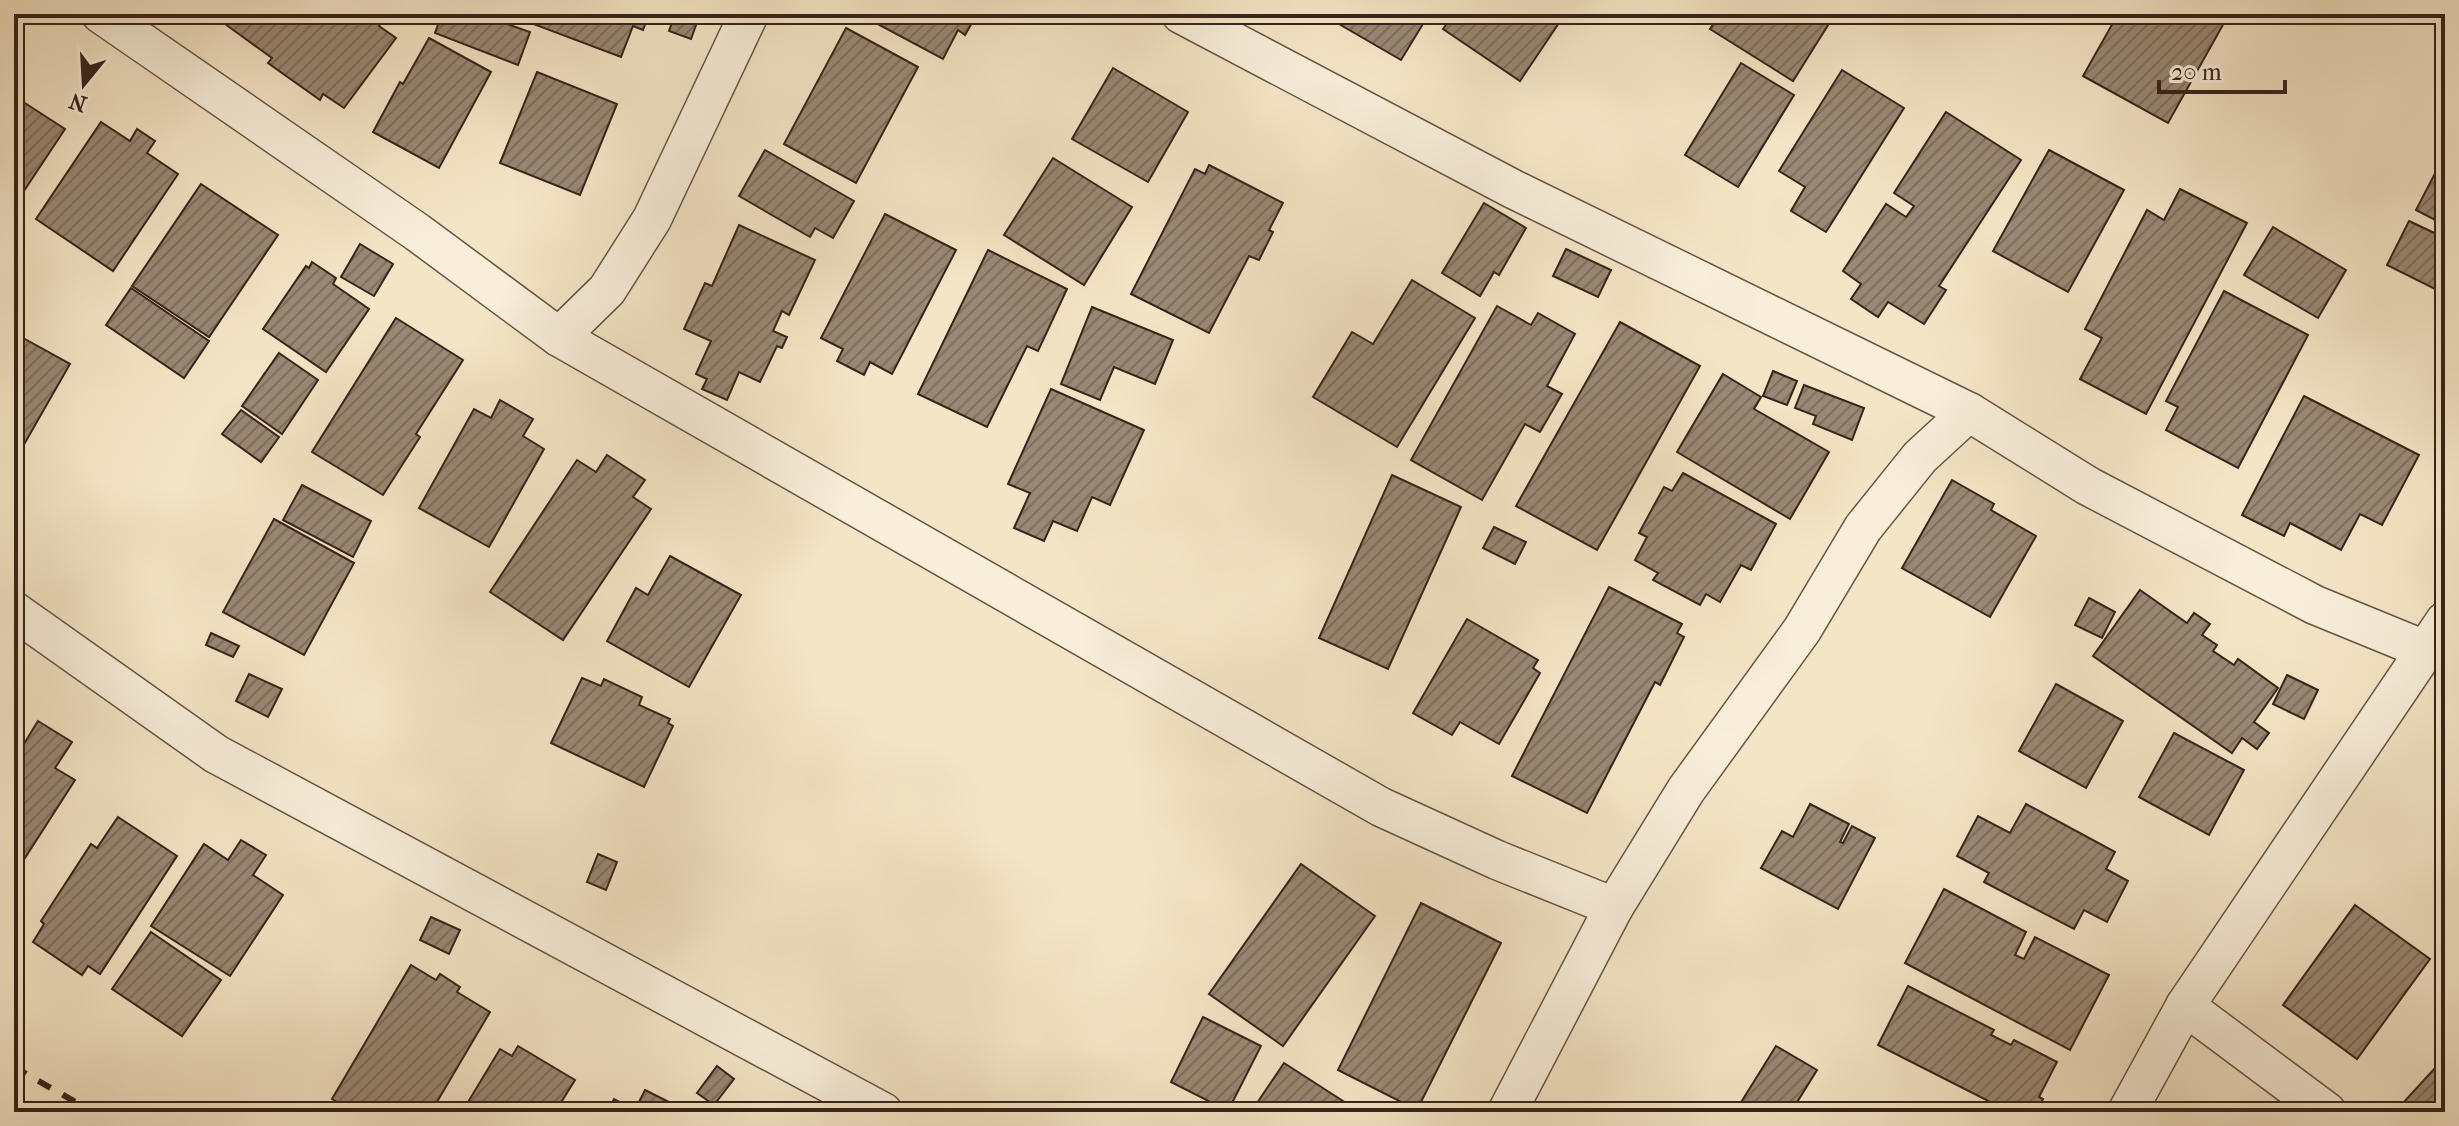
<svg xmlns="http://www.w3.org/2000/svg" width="2459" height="1126" font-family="'IM FELL French Canon',serif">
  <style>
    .building { fill: url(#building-hatch); stroke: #36231b; stroke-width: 2 }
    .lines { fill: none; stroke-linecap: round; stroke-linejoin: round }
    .street-casing { stroke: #665446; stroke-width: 41 }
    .street { stroke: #f8eeda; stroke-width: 38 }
    .rail { stroke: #36231b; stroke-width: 6; stroke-dasharray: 14 14; stroke-linecap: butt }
  </style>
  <defs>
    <pattern id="building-hatch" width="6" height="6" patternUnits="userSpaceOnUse" patternTransform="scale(2)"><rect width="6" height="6" fill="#998874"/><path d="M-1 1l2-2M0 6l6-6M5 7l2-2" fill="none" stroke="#7e6f5e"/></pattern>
  </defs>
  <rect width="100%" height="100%" fill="#f4e5c6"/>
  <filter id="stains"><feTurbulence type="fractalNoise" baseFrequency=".0025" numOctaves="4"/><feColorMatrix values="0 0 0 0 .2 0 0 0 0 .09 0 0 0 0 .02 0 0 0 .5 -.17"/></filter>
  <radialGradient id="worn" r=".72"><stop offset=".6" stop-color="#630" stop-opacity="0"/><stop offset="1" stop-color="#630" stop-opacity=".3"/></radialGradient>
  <g class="building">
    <path d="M216,14H378L384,19L379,26L396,38L344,108L323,94L320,100L268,63L272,58L214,16Z"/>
    <path d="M442,14H478L530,32L518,65L435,33Z"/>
    <path d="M531,14H649L643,30L633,26L621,57L528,22Z"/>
    <path d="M675,14H700L691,39L669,31Z"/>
    <path d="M859,14H977L965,35L958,30L943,59Z"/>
    <path d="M1336,14H1429L1401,60L1332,20Z"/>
    <path d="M1454,14H1565L1520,81L1443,29Z"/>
    <path d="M1720,14H1835L1793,81L1710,29Z"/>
    <path d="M2118,14H2229L2168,123L2083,76Z"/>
    <path d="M846,28L918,67L856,183L784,144Z"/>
    <path d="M429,38L491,72L439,168L373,132L400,82L403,84Z"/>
    <path d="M1741,63L1794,95L1738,187L1685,155Z"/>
    <path d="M1113,68L1188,112L1148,182L1072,139Z"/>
    <path d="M1842,70L1904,108L1826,232L1791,211L1805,187L1779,171Z"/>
    <path d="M537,72L617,104L580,195L500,163Z"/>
    <path d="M14,96L65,129L14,206Z"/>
    <path d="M1946,112L2021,160L1939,286L1946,290L1924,324L1888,302L1878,317L1851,299L1861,284L1843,271L1886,204L1906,217L1914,206L1894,193Z"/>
    <path d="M101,122L130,141L137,129L155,141L147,153L178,174L113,271L36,219Z"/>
    <path d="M765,150L854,201L833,238L815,228L810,237L739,196Z"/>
    <path d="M2049,150L2124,190L2068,292L1993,251Z"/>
    <path d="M2445,154V225L2416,210Z"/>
    <path d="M1053,158L1132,207L1084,285L1004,235Z"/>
    <path d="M1209,165L1283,203L1269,230L1273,232L1259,260L1249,256L1209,333L1131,294L1195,169L1205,174Z"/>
    <path d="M201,184L278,235L209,337L132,286Z"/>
    <path d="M2180,189L2247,223L2146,414L2080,379L2102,338L2085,329L2147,210L2164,220Z"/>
    <path d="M1484,203L1526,228L1499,275L1494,272L1480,296L1442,273Z"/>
    <path d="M885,214L956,250L892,374L870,362L864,375L837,361L843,349L821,338Z"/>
    <path d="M2409,221L2445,238V294L2387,265Z"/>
    <path d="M739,225L815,260L789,315L782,311L773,331L787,337L782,348L777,346L760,382L739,372L727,400L702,389L707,379L696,374L711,341L684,329L705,283L712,286Z"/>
    <path d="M2273,227L2346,270L2318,318L2244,275Z"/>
    <path d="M360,244L393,264L374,296L341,277Z"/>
    <path d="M1566,249L1611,270L1598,297L1553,276Z"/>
    <path d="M988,250L1067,289L1038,351L1027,346L987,427L918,394Z"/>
    <path d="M312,262L336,278L333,284L369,309L326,372L263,329L306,266L309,268Z"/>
    <path d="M1412,280L1475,318L1397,447L1313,397L1352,332L1373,344Z"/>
    <path d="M131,288L209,341L184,378L106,325Z"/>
    <path d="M2224,291L2308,335L2238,468L2166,430L2178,407L2166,401Z"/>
    <path d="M1497,306L1531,325L1538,313L1575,334L1547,386L1562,394L1540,432L1525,424L1482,500L1411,460Z"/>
    <path d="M1092,307L1173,340L1155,384L1114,367L1100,400L1061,384Z"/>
    <path d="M396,318L463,360L416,434L420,437L383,495L312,452Z"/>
    <path d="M1620,322L1700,366L1597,550L1516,506Z"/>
    <path d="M14,333L70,364L14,462Z"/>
    <path d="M279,353L318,380L282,434L242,406Z"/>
    <path d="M1773,371L1797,381L1787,405L1763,396Z"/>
    <path d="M1723,374L1761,397L1754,409L1829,452L1790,519L1677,452Z"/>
    <path d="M1804,385L1864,408L1852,440L1813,424L1816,416L1795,408Z"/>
    <path d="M1051,389L1144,430L1110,505L1092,497L1077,531L1053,521L1044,541L1014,528L1030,493L1008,484Z"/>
    <path d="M2304,396L2419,455L2382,525L2360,514L2341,550L2290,523L2284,536L2242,515Z"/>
    <path d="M500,400L533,419L523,436L544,449L489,547L419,508L474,409L491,418Z"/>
    <path d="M241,410L279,437L261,462L222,434Z"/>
    <path d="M607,455L645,480L633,497L651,509L563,640L490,592L577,460L596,472Z"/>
    <path d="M1683,473L1776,524L1751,570L1741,565L1720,602L1706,594L1700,605L1653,580L1658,573L1635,560L1647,537L1639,533L1664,487L1672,491Z"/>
    <path d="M1392,475L1461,507L1388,669L1319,638Z"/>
    <path d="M1952,480L1994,504L1991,510L2036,536L1990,617L1902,568Z"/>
    <path d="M302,485L371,521L353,557L283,520Z"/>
    <path d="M274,519L354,563L304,655L223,612Z"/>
    <path d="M1494,527L1526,542L1515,564L1483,548Z"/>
    <path d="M670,556L741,595L689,687L607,641L636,588L648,595Z"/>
    <path d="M1609,587L1682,624L1677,633L1684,637L1660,685L1655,682L1587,813L1512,776Z"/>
    <path d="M2140,590L2187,623L2194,613L2210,624L2202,635L2217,645L2213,651L2234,665L2238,659L2278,688L2254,722L2269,733L2257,749L2242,738L2232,753L2093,656Z"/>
    <path d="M2089,598L2115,612L2102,638L2075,625Z"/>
    <path d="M1467,619L1538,660L1533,668L1540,673L1499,744L1460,722L1452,735L1413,713Z"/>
    <path d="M211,633L239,646L233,657L206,645Z"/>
    <path d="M249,674L282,689L268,717L236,701Z"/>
    <path d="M2287,675L2318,690L2304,719L2273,704Z"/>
    <path d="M582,678L601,686L604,679L642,697L639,705L670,719L668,723L673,726L644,787L551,743Z"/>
    <path d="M2056,684L2123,721L2086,788L2019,751Z"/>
    <path d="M38,721L72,742L55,768L75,780L14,875V741L22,747Z"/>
    <path d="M2174,733L2244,770L2209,835L2139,797Z"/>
    <path d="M1810,804L1849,824L1840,842L1843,843L1852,826L1875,838L1838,909L1761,868L1782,831L1793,837Z"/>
    <path d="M2026,804L2115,852L2106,869L2128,881L2107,922L2084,910L2074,929L1984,882L1989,873L1957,856L1978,816L2010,833Z"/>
    <path d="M118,817L177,856L100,974L88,966L82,975L33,942L44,924L41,921L91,844L97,848Z"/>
    <path d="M241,840L266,855L253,875L283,895L230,976L151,926L204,844L228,860Z"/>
    <path d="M598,854L617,862L606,890L587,882Z"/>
    <path d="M1301,864L1375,916L1283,1046L1209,994Z"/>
    <path d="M1944,889L2026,932L2015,955L2024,959L2035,937L2109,975L2070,1050L1905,963Z"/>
    <path d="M1421,903L1501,943L1417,1110L1338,1070Z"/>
    <path d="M2355,905L2430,959L2357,1059L2283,1005Z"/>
    <path d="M431,917L460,930L449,954L420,940Z"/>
    <path d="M151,932L221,980L182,1036L112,989Z"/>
    <path d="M411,965L436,980L440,974L460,987L457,992L490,1012L431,1112H354L332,1099Z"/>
    <path d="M1908,986L1994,1030L1991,1035L2011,1045L2014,1040L2057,1062L2039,1097L2043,1099L2037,1112H2010L1878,1045Z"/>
    <path d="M1203,1017L1261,1046L1228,1111L1171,1082Z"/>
    <path d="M518,1046L575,1080L555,1112H462L500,1049L512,1056Z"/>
    <path d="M1776,1046L1817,1070L1791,1112H1735Z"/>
    <path d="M2445,1057V1112H2412L2403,1103Z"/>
    <path d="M1284,1063L1360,1112H1251Z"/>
    <path d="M717,1066L734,1079L714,1105L697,1093Z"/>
    <path d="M645,1090L677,1106L674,1112H603L607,1103L611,1105L614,1099L635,1110Z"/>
  </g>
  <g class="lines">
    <g class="street-casing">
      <g id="street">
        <path d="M101,14L417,232L559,337L1381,807L1497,860L1614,907"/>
        <path d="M1181,14L1513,189L1969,412L2088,486L2315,605L2425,650"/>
        <path d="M559,337L607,290L652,219L749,14"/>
        <path d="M14,611L216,754L883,1112"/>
        <path d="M2185,1006L2327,1112"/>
        <path d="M1507,1112L1614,907L1686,790L1802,630L1863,528L1920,457L1969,412"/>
        <path d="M2127,1112L2185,1006L2445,621"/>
      </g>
    </g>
    <use href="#street" class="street"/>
    <path class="rail" d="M14,1067L93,1112"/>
  </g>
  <rect width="2459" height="1126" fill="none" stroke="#f4e5c6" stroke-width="48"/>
  <rect x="16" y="16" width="2427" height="1094" fill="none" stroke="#36231b" stroke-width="4"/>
  <rect x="24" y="24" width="2411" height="1078" fill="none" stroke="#36231b" stroke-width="2"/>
  <g transform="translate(84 84) rotate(198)" stroke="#f8eeda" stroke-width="6" paint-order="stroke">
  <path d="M0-6L14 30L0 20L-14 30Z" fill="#36231b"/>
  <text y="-12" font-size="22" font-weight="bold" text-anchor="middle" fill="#36231b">N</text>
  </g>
  <path d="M2159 80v12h126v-12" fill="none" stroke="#36231b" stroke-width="4"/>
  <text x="2171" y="80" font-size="24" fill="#36231b" stroke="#f8eeda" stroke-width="6" paint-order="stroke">20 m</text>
  <rect width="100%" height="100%" filter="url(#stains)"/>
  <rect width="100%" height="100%" fill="url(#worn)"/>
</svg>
